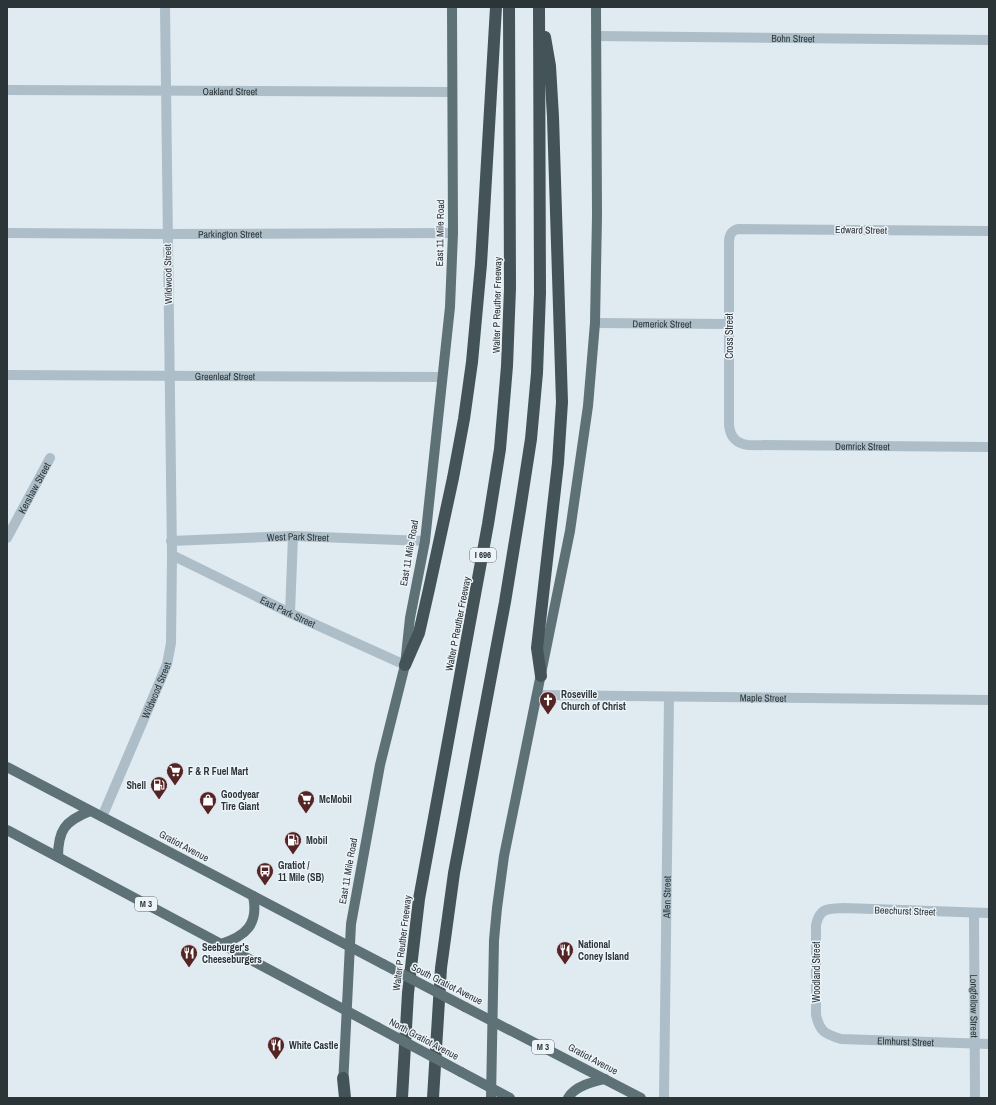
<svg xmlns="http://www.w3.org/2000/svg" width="996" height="1105" font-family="'Archivo Narrow',sans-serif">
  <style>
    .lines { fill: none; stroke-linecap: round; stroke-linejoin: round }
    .minor { stroke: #adbec8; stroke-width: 10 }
    .major { stroke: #5d7177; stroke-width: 10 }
    .highway { stroke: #435357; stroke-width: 12 }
    .major-bridge { stroke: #5d7177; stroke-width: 10 }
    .labels { text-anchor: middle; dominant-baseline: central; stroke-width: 3; stroke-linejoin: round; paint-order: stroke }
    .shield { fill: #ecf3f9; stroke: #656d71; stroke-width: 1 }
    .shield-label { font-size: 9px; font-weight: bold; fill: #2b3437 }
    .street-label { font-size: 10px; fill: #2b3437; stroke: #ecf3f9 }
    .poi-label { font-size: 10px; font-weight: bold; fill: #2b3437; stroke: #ecf3f9; text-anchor: start }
  </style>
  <rect width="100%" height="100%" fill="#e0eaf1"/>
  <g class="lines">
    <g class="minor">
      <path id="s1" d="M596,36L989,40"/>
      <path id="s2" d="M7,90L452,92"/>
      <path id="s3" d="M989,231L738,229C731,231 729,235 729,242V425C730,436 736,444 748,445L989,447"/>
      <path id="s4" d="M7,233L168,234L453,233"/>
      <path id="s5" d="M595,323L729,324"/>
      <path id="s6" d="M7,375L442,377"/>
      <path id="s7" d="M7,538L50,458"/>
      <path id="s8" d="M171,541L293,536L425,541"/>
      <path id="s9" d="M172,555L290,613L405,665"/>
      <path d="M290,613L293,536"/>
      <path id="s10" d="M537,695L989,700"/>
      <path id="s11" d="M102,817L160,681L167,664L171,643L172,555L165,7"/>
      <path id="s12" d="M974,913L975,1098"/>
      <path id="s13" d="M989,913L844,908C828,909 820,907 816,925V1015C820,1032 825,1034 841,1039L989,1044"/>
      <path id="s14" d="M664,1098L669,697"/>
    </g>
    <g class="major">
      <path d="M7,767L383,964"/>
      <path d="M7,830L377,1027"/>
      <path d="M58,857C58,830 65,821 90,811"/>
      <path d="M221,944C246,936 259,924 253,896"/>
      <path d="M465,1007L641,1098"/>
      <path d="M461,1072L510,1098"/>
      <path d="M343,1086L351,924L380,765L405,665L410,618L425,541L450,307L453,233L452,7"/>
      <path d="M491,1098L494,940L497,908L504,856L570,531L588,406L595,323L597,216L596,7"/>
      <path d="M568,1098C575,1086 592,1082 605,1079"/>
    </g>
    <g class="highway">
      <path d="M405,665L419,633L429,589L453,478L464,419L472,362L481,264L496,7"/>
      <path d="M541,676L537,648L558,463L562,402L553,117L550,66L545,37"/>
      <path d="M343,1078L345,1098"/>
      <path d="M402,1098L408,993L419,899L488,524L500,449L507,366L510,288L509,7"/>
      <path d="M433,1098L441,968L454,873L505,602L520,510L531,439L537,373L540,293L539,7"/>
    </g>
    <g class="major-bridge">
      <path d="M383,964L465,1007"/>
      <path d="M377,1027L461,1072"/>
    </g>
  </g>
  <defs>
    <g id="church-pin" transform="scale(0.9)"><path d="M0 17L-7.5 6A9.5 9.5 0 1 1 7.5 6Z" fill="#552425" stroke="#ecf3f9"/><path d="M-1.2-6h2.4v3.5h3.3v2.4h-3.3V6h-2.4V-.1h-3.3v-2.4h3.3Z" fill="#fff"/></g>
    <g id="supermarket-pin" transform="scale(0.9)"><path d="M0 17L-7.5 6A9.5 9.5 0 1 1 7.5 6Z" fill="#552425" stroke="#ecf3f9"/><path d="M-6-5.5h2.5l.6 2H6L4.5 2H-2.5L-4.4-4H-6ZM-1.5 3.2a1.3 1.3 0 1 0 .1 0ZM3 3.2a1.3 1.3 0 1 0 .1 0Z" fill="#fff"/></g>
    <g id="fuel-pin" transform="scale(0.9)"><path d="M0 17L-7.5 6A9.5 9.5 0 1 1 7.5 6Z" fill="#552425" stroke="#ecf3f9"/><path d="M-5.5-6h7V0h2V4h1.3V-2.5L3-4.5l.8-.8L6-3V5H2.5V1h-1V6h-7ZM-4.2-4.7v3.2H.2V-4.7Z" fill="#fff"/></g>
    <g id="shop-pin" transform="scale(0.9)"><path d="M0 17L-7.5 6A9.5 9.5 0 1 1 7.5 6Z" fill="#552425" stroke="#ecf3f9"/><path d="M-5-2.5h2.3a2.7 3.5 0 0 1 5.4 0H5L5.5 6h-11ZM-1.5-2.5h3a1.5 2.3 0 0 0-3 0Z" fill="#fff"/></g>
    <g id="bus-pin" transform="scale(0.9)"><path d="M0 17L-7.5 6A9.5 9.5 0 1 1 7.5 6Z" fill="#552425" stroke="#ecf3f9"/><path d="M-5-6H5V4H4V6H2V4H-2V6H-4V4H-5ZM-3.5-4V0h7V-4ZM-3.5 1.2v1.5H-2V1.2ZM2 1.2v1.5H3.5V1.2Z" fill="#fff"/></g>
    <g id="restaurant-pin" transform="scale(0.9)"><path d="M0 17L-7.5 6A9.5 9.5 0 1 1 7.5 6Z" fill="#552425" stroke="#ecf3f9"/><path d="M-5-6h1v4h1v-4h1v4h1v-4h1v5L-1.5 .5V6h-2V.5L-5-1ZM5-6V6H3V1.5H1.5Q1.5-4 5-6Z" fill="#fff"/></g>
  </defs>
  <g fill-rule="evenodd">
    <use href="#church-pin" x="548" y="700"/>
    <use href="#supermarket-pin" x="175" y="771"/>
    <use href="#fuel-pin" x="159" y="785"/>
    <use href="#supermarket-pin" x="306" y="799"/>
    <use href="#shop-pin" x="208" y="800"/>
    <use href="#fuel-pin" x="293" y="840"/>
    <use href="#bus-pin" x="265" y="871"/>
    <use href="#restaurant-pin" x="565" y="950"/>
    <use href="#restaurant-pin" x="189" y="953"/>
    <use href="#restaurant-pin" x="276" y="1045"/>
  </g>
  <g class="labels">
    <g class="shield">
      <rect x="470" y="548" width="26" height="14" rx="3"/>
      <rect x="135" y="897" width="22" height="14" rx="3"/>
      <rect x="532" y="1040" width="22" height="14" rx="3"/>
    </g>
    <g class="shield-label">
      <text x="483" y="555">I 696</text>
      <text x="146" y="904">M 3</text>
      <text x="543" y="1047">M 3</text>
    </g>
    <g class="street-label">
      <text stroke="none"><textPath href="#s1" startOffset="197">Bohn Street</textPath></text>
      <text stroke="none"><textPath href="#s2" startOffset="223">Oakland Street</textPath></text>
      <text transform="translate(861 230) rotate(1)">Edward Street</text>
      <text transform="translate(440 233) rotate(-89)">East 11 Mile Road</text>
      <text stroke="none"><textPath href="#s4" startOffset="223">Parkington Street</textPath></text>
      <text transform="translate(168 274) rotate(-91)">Wildwood Street</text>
      <text transform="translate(497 305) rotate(-89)">Walter P Reuther Freeway</text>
      <text stroke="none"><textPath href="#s5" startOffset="67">Demerick Street</textPath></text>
      <text transform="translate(729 336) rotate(-90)">Cross Street</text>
      <text stroke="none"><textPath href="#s6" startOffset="218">Greenleaf Street</textPath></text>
      <text stroke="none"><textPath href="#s3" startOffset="596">Demrick Street</textPath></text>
      <text stroke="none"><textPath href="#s7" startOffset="57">Kershaw Street</textPath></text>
      <text stroke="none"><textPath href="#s8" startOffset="127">West Park Street</textPath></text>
      <text transform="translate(409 553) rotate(-80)">East 11 Mile Road</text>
      <text stroke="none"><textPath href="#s9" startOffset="129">East Park Street</textPath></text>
      <text transform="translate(458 624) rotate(-79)">Walter P Reuther Freeway</text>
      <text stroke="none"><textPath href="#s11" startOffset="138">Wildwood Street</textPath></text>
      <text stroke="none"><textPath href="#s10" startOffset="226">Maple Street</textPath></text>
      <text transform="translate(184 846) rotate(28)">Gratiot Avenue</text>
      <text transform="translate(348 871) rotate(-80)">East 11 Mile Road</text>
      <text stroke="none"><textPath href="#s14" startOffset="201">Allen Street</textPath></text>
      <text transform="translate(905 911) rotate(2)">Beechurst Street</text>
      <text transform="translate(402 943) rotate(-83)">Walter P Reuther Freeway</text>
      <text transform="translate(816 972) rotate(-90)">Woodland Street</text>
      <text transform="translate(447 984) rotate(27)">South Gratiot Avenue</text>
      <text stroke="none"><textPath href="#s12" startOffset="93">Longfellow Street</textPath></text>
      <text transform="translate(424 1039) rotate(28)">North Gratiot Avenue</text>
      <text stroke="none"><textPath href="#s13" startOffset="374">Elmhurst Street</textPath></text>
      <text transform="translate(593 1059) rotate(28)">Gratiot Avenue</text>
    </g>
    <g class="poi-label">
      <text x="561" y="694">Roseville<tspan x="561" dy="12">Church of Christ</tspan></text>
      <text x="188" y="771">F &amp; R Fuel Mart</text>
      <text x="146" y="785" text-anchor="end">Shell</text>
      <text x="221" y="794">Goodyear<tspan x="221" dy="12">Tire Giant</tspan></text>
      <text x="319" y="799">McMobil</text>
      <text x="306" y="840">Mobil</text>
      <text x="278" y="865">Gratiot /<tspan x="278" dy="12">11 Mile (SB)</tspan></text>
      <text x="578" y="944">National<tspan x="578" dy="12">Coney Island</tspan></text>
      <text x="202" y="947">Seeburger's<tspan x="202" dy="12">Cheeseburgers</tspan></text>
      <text x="289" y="1045">White Castle</text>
    </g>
  </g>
  <rect width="996" height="1105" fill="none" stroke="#2b3437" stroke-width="16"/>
</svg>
